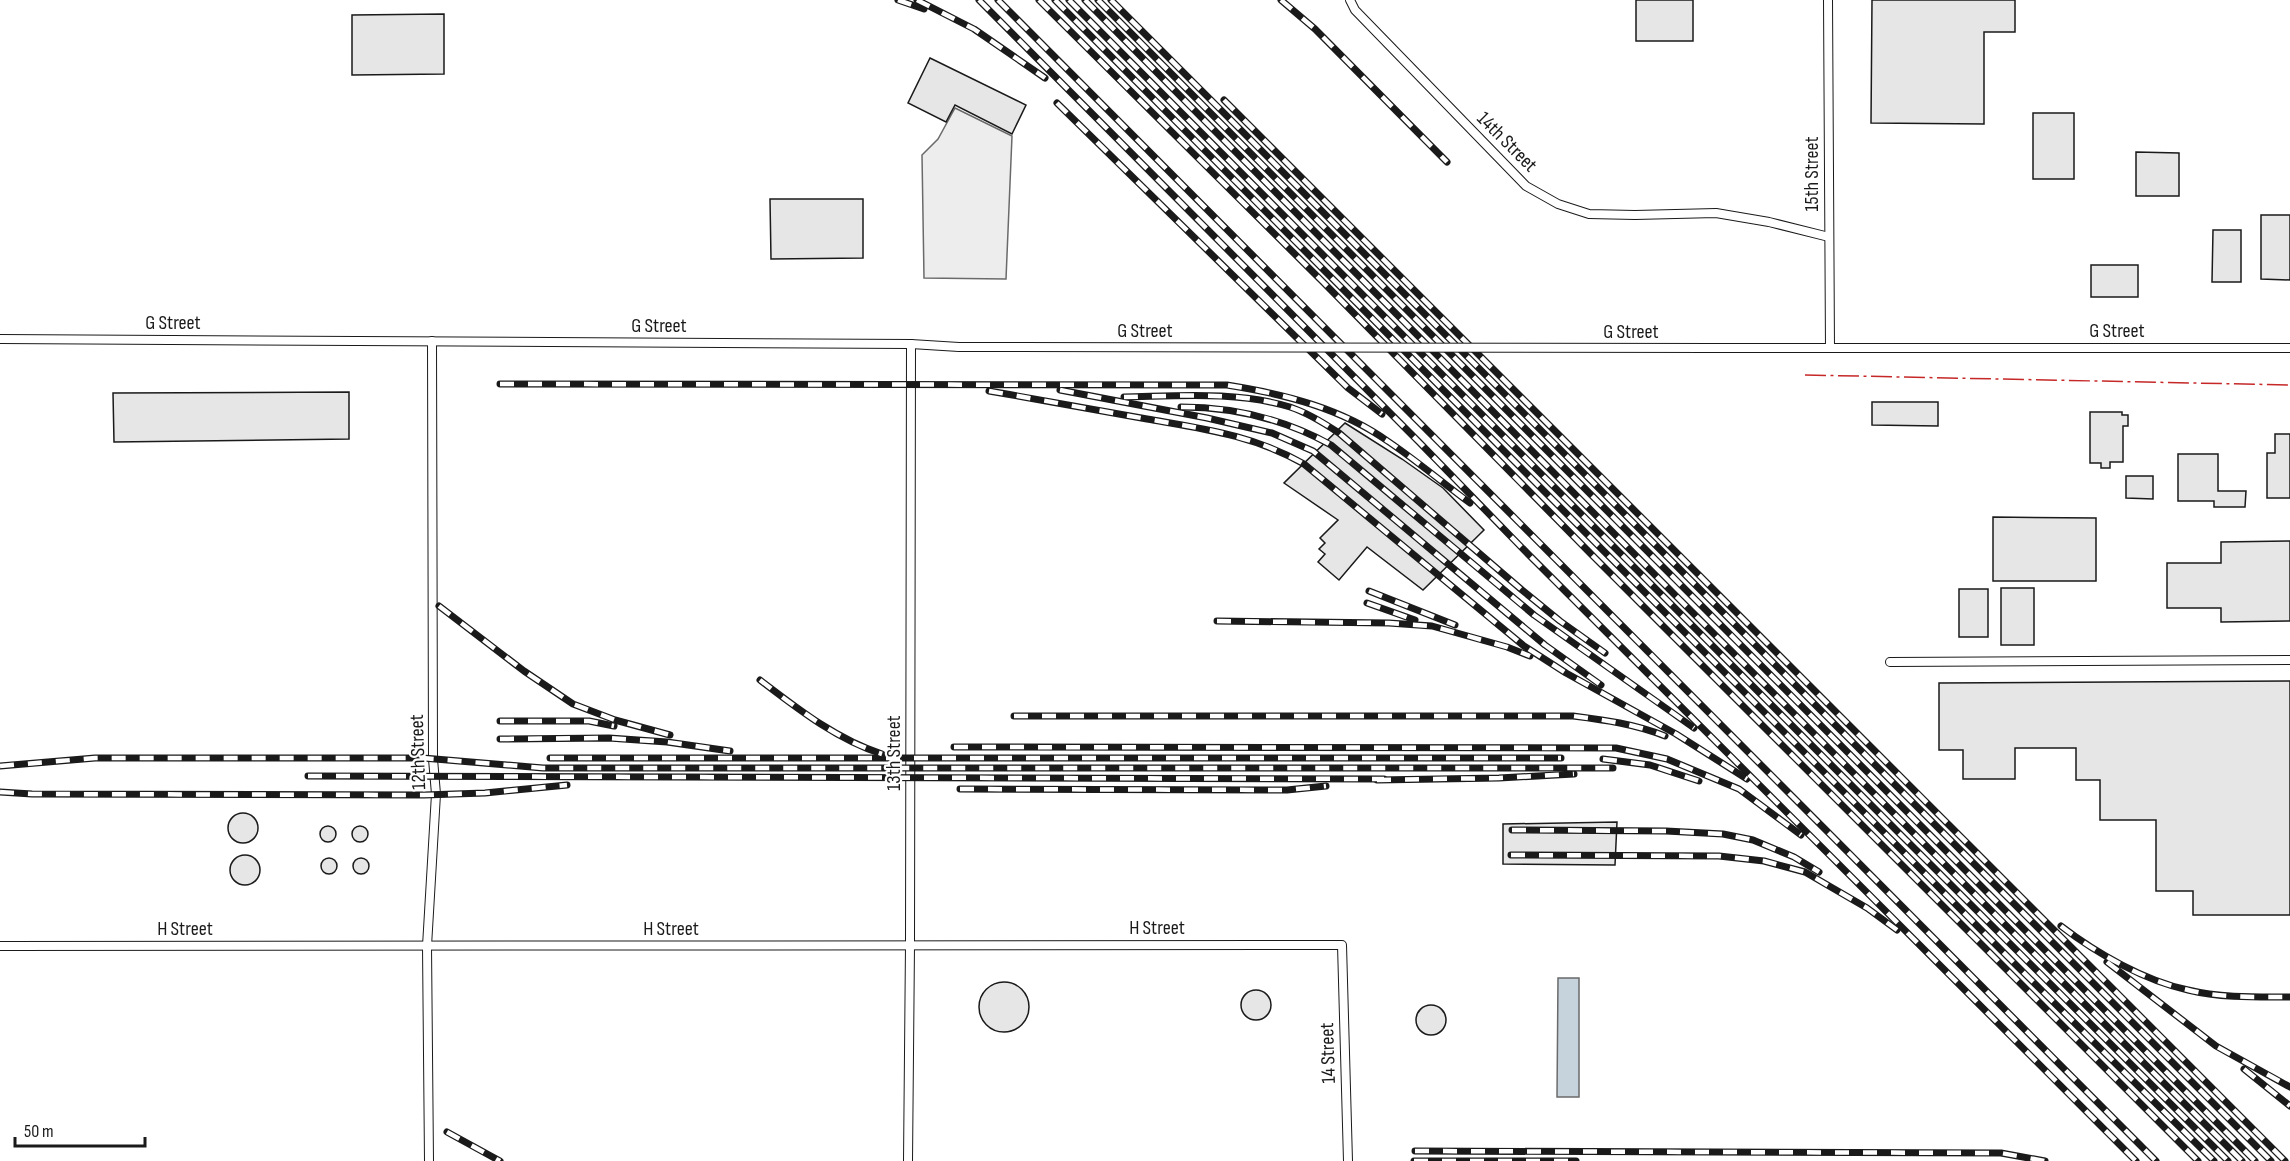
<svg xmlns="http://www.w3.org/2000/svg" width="2290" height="1161" font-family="'Sofia Sans Condensed',sans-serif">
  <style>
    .parking { fill: #ededed; stroke: #6a6a6a; stroke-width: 1.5 }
    .water { fill: #c6d2dc; stroke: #6a6a6a; stroke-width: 1.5 }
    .building { fill: #e6e6e6; stroke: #1a1a1a; stroke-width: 1.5 }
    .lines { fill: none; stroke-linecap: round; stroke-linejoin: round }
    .service-casing { stroke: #1a1a1a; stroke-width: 10 }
    .service { stroke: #fff; stroke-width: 8 }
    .rail-casing { stroke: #1a1a1a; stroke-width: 7 }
    .rail { stroke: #fff; stroke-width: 4.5; stroke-dasharray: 14; stroke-linecap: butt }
    .service-bridge-casing { stroke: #1a1a1a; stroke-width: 10; stroke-linecap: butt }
    .service-bridge { stroke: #fff; stroke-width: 8 }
    .power { stroke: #c62828; stroke-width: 1.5; stroke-dasharray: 21 4.5 3 4.5; stroke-linecap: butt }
    .labels { text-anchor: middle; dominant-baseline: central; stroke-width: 4.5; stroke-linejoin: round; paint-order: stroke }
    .street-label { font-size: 20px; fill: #1a1a1a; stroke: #fff }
  </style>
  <rect width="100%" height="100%" fill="#fff"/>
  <path class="parking" d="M955,108L1012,136L1006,279L924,278L922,155L938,139Z"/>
  <path class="water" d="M1558,978H1579V1097H1557Z"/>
  <g class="building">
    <rect x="1636" y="0" width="57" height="41"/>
    <path d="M1872,0H2015V32H1984V124L1871,123Z"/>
    <path d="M444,14V74L352,75V15Z"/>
    <path d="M930,58L1026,105L1012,134L955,105L946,122L908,103Z"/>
    <rect x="2033" y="113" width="41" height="66"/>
    <path d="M2136,152L2179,153V196H2136Z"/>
    <path d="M770,199H863V258L771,259Z"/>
    <path d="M2261,215H2290V280L2261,279Z"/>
    <path d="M2213,230H2241V282H2212Z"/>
    <rect x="2091" y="265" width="47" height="32"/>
    <path d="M349,392V439L114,442L113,393Z"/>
    <path d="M1872,402H1938V426L1872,425Z"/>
    <path d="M2090,412H2122V415H2128V426H2123V462H2110V468H2101V463H2090Z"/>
    <path d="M1345,423L1402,459L1443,488L1484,530L1423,590L1367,547L1339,580L1318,562L1325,554L1319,549L1325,543L1320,538L1338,520L1284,483Z"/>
    <path d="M2275,434H2290V498H2267V453H2275Z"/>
    <path d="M2178,454H2218V491H2246L2245,507H2214V501H2178Z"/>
    <path d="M2126,476H2153V499L2126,498Z"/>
    <path d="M1993,517L2096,518V581H1993Z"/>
    <path d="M2290,541V621L2221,622V608H2167V563H2221V542Z"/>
    <rect x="2001" y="588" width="33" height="57"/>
    <rect x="1959" y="589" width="29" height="48"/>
    <path d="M2290,681V915H2193V891H2156V820H2100V780H2076V748H2015V779H1963V750H1939V683Z"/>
    <circle cx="243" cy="828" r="15"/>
    <path d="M1617,822L1615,865L1503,864V824Z"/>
    <circle cx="328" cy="834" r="8"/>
    <circle cx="360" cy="834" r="8"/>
    <circle cx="245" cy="870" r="15"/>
    <circle cx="361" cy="866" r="8"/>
    <circle cx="329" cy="866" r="8"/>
    <circle cx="1004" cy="1007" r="25"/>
    <circle cx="1256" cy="1005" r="15"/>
    <circle cx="1431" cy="1020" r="15"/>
  </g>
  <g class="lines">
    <g class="service-casing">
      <g id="service">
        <path d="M1350,0L1355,10L1526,186L1558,204L1589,214L1635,215L1716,213L1769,222L1829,237"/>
        <path d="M1828,0L1830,348"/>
        <path d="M0,339L911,344L959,347"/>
        <path d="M1718,348H2290"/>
        <path d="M1890,662L2290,660"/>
        <path d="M0,946L1342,945L1348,1161"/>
        <path d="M429,1161L427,946L436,794L433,759L432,341"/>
        <path d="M908,1161L910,945L911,344"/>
      </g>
    </g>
    <use href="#service" class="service"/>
    <g class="rail-casing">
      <g id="rail">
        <path d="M898,0L924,9"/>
        <path d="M917,0L974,29L1045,78"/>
        <path d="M979,0L1419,442L1529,555L2136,1161"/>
        <path d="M998,0L2156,1161"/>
        <path d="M1039,0L1323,282L1592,555L2198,1161"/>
        <path d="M1055,0L2017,966L2214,1161"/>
        <path d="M1069,0L1905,839L2228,1161"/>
        <path d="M1085,0L1674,594L2242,1161"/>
        <path d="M1098,0L2255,1161"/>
        <path d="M1111,0L2271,1161"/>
        <path d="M1281,0L1315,29L1447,162"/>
        <path d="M1224,100L2285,1161"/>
        <path d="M1057,103L1348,388L1382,414"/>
        <path d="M500,384L1227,385C1284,394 1341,408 1389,442C1417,461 1443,483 1470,503"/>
        <path d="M1060,390L1207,418L1272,433L1313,451L1545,645L1601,685"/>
        <path d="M989,391C1042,400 1095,410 1147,419C1204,429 1253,435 1304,464L1524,646L1566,673L1676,734L1747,779"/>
        <path d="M1124,397C1179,396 1237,391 1290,407C1308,413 1324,423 1339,433L1522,590L1560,621L1605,653"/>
        <path d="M1181,407C1235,407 1284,419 1331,445L1534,615L1694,728"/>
        <path d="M1369,591L1455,625"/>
        <path d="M1367,603L1415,620"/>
        <path d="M439,606L524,671L573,704L615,720L670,735"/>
        <path d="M1217,621L1389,623L1432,626L1507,647L1530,656"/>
        <path d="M760,680C798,709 836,739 882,754"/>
        <path d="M1014,716H1573C1605,720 1635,724 1665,736"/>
        <path d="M500,721H589L614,726"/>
        <path d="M500,739L609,738L667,742L730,751"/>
        <path d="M954,747L1616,748L1667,759L1739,789L1801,835"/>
        <path d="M550,758H1561"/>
        <path d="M1603,759L1650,765L1699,781"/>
        <path d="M0,766L95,758H423L543,768H1613"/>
        <path d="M308,776L1384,779"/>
        <path d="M1377,780L1499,778L1574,774"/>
        <path d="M960,789L1287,790L1326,786"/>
        <path d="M0,792L32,794L424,795L485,793L567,785"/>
        <path d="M1512,830L1666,831L1723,834L1753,840L1794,857L1819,872"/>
        <path d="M1511,855L1719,856L1764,861L1805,872L1867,908L1897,930"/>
        <path d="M2061,926C2096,953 2145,981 2188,990C2221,998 2256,997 2290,997"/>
        <path d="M2107,962L2216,1046L2290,1087"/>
        <path d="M2244,1069L2290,1106"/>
        <path d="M447,1132L500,1161"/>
        <path d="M1415,1151L2001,1153L2045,1161"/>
        <path d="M1414,1161H1576"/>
      </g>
    </g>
    <use href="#rail" class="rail"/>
    <g class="service-bridge-casing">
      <path id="service-bridge" d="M959,347L1718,348"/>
    </g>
    <use href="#service-bridge" class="service-bridge"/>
    <path class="power" d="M1805,375L2290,385"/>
  </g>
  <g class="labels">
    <g class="street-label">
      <text transform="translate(1507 142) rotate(45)">14th Street</text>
      <text transform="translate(1812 174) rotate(-90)">15th Street</text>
      <text x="173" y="323">G Street</text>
      <text x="659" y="326">G Street</text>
      <text x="1145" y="331">G Street</text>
      <text x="2117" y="331">G Street</text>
      <text x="1631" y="332">G Street</text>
      <text transform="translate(418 752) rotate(-92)">12th Street</text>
      <text transform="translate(894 753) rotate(-90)">13th Street</text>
      <text x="1157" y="928">H Street</text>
      <text x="185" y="929">H Street</text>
      <text x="671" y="929">H Street</text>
      <text transform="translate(1328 1053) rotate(-92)">14 Street</text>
    </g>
  </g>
  <path d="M15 1137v9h130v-9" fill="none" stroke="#1a1a1a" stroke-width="3"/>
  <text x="24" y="1137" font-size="18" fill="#1a1a1a" stroke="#ffffff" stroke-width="4.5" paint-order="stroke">50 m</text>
</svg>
